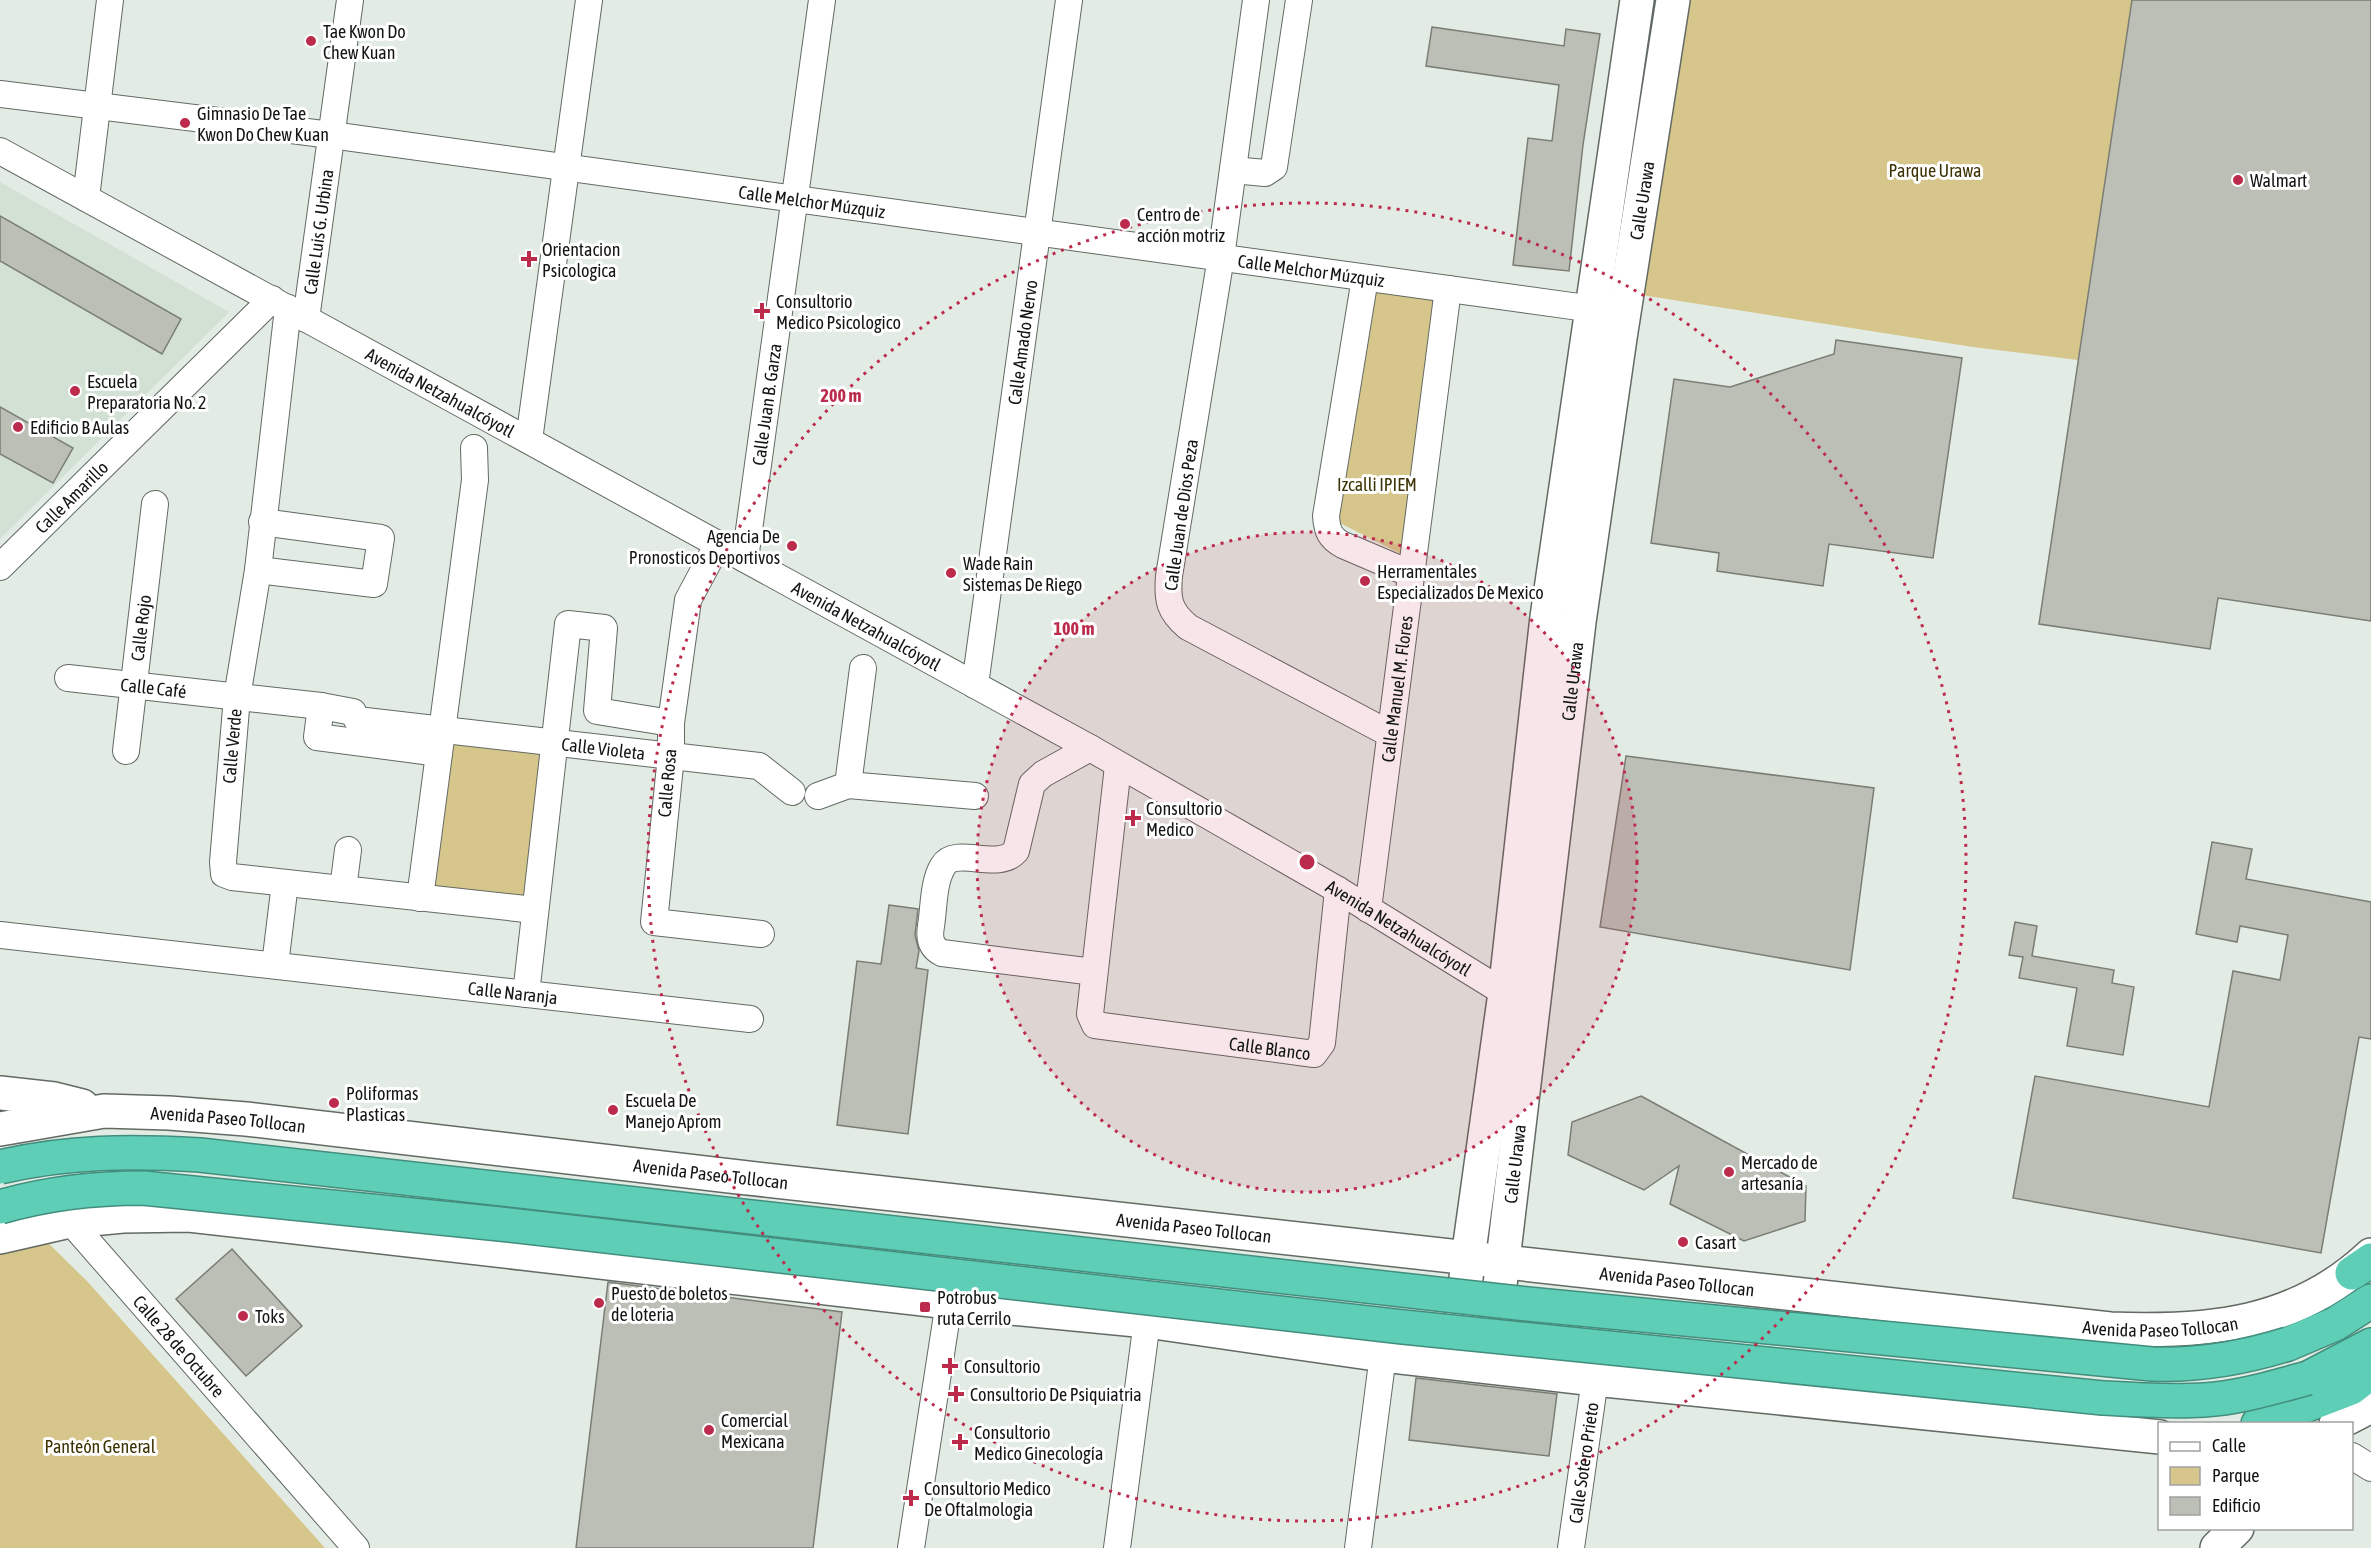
<svg xmlns="http://www.w3.org/2000/svg" width="2371" height="1548" font-family="'Asap Condensed',sans-serif">
  <style>
    .built { fill: #d2e1d4 }
    .green { fill: #d6c68b }
    .building { fill: #bcbfb5; stroke: #7a7d74; stroke-width: 1.5 }
    .lines { fill: none; stroke-linecap: round; stroke-linejoin: round }
    .street-casing { stroke: #626a63; stroke-width: 28 }
    .secondary-casing { stroke: #626a63; stroke-width: 36 }
    .highway-casing { stroke: #438d7d; stroke-width: 36 }
    .street { stroke: #fff; stroke-width: 26 }
    .secondary { stroke: #fff; stroke-width: 33 }
    .highway { stroke: #5eceb6; stroke-width: 33 }
    .highway-bridge-casing { stroke: #438d7d; stroke-width: 36; stroke-linecap: butt }
    .highway-bridge { stroke: #5eceb6; stroke-width: 33 }
    .ring { fill: none; stroke: #bc2b4c; stroke-width: 3; stroke-dasharray: 3 6 }
    .poi-dot { fill: #bc2b4c; stroke: #fff; stroke-width: 2 }
    .labels { text-anchor: middle; dominant-baseline: central; stroke-width: 6; stroke-linejoin: round; paint-order: stroke }
    .poi-label { font-size: 18px; fill: #121512; stroke: #fff; text-anchor: start }
    .park-label { font-size: 18px; fill: #3c3203; stroke: #fff }
    .street-label { font-size: 18px; fill: #121512; stroke: #fff }
    .centre { fill: #bc2b4c; stroke: #fff; stroke-width: 3 }
    .ring-label { font-size: 18px; text-anchor: middle; font-weight: bold; fill: #bc2b4c; stroke: #fff; stroke-width: 6; stroke-linejoin: round; paint-order: stroke }
  </style>
  <rect width="100%" height="100%" fill="#e3ece4"/>
  <path class="built" d="M0,182L229,312L0,539Z"/>
  <g class="green">
    <path d="M1677,0H2132L2078,360L1973,347L1635,294Z"/>
    <path d="M1365,278L1448,289L1413,560L1326,516Z"/>
    <path d="M452,740L543,751L525,899L433,887Z"/>
    <path d="M40,1235L87,1281L325,1548H0V1247Z"/>
  </g>
  <g class="building">
    <path d="M2132,0H2371V621L2218,598L2210,649L2039,624Z"/>
    <path d="M1432,27L1564,46L1566,29L1600,34L1583,145L1569,271L1513,265L1528,138L1552,141L1559,85L1426,66Z"/>
    <path d="M0,216L181,319L162,354L0,261Z"/>
    <path d="M1836,340L1962,358L1933,558L1829,544L1823,586L1717,571L1719,553L1651,543L1674,379L1730,387L1834,354Z"/>
    <path d="M0,407L73,448L53,483L0,454Z"/>
    <path d="M1626,756L1874,788L1850,970L1600,927Z"/>
    <path d="M2212,842L2252,849L2246,879L2371,902V1039L2359,1037L2321,1253L2013,1198L2035,1076L2209,1107L2233,971L2280,980L2288,935L2240,926L2237,942L2196,934Z"/>
    <path d="M889,905L918,909L915,935L919,951L916,968L928,970L908,1134L837,1125L857,961L881,964Z"/>
    <path d="M2015,922L2037,926L2032,956L2114,970L2112,983L2134,987L2123,1055L2067,1046L2077,988L2019,978L2023,957L2009,955Z"/>
    <path d="M1641,1096L1806,1186L1805,1221L1744,1241L1670,1204L1679,1166L1644,1190L1568,1155L1572,1122Z"/>
    <path d="M232,1249L302,1326L246,1376L176,1299Z"/>
    <path d="M608,1282L842,1312L813,1548H576Z"/>
    <path d="M1416,1378L1557,1394L1549,1456L1409,1440Z"/>
  </g>
  <g class="lines">
    <g class="street-casing">
      <g id="street">
        <path d="M1256,0L1221,257L1169,576C1167,600 1169,611 1188,627L1390,734"/>
        <path id="s1" d="M0,94L331,135L1608,311"/>
        <path id="s2" d="M0,151L1090,748L1338,890L1505,993"/>
        <path d="M1233,170L1265,173L1274,167L1299,0"/>
        <path d="M86,198L110,0"/>
        <path d="M1365,278L1326,516C1327,531 1330,538 1343,545L1411,574"/>
        <path d="M288,308L258,570L237,697L223,862L224,874L232,877L535,910"/>
        <path id="s3" d="M306,319L350,0"/>
        <path d="M529,440L589,0"/>
        <path d="M718,544L688,600L671,723V756L654,922L761,934"/>
        <path id="s4" d="M745,559L822,0"/>
        <path id="s5" d="M0,567L272,299"/>
        <path d="M258,570L374,584L381,538L262,522"/>
        <path id="s6" d="M68,678L321,706L353,712L357,720L759,766L792,792"/>
        <path id="s7" d="M975,685L1069,0"/>
        <path d="M321,706L317,737L439,753"/>
        <path d="M1090,748L1043,774L1032,784L1016,851C998,872 955,845 943,866C933,882 934,908 931,926C929,938 930,947 942,953L1094,972"/>
        <path id="s8" d="M126,751L155,504"/>
        <path id="s9" d="M1118,766L1090,1014L1095,1025L1314,1054L1322,1043L1338,890"/>
        <path d="M848,785L975,796"/>
        <path d="M818,796L848,785L863,668"/>
        <path d="M343,889L348,850"/>
        <path d="M420,898L475,480L474,448"/>
        <path id="s10" d="M1368,909L1448,289"/>
        <path id="s11" d="M0,935L750,1019"/>
        <path d="M275,965L285,883"/>
        <path d="M526,994L568,624L604,628L597,711L671,723"/>
        <path id="s12" d="M70,1221L356,1548"/>
        <path d="M2352,1456L2371,1468"/>
        <path d="M911,1548L949,1302"/>
        <path d="M1117,1548L1147,1321"/>
        <path d="M1358,1548L1383,1355"/>
        <path id="s13" d="M1571,1548L1595,1379"/>
      </g>
    </g>
    <g class="secondary-casing">
      <g id="secondary">
        <path d="M0,1093L54,1099L82,1106"/>
        <path id="s14" d="M0,1129L104,1111L169,1113L246,1119L730,1176L2110,1329C2208,1333 2297,1325 2371,1255"/>
        <path d="M0,1237L70,1221L123,1216L189,1215L949,1302L1147,1321L1383,1355L1595,1379L2160,1437"/>
        <path id="s15" d="M1500,1285L1579,622L1620,338L1673,0"/>
        <path d="M1458,1360L1468,1258L1505,993L1547,617L1637,0"/>
        <path d="M2336,1424L2371,1406"/>
        <path d="M2217,1548L2237,1528"/>
      </g>
    </g>
    <g class="highway-casing">
      <g id="highway">
        <path d="M2352,1273L2371,1260"/>
        <path d="M2288,1344L2335,1324L2371,1301"/>
        <path d="M2308,1378L2371,1345"/>
        <path d="M2258,1424L2351,1388L2371,1373"/>
      </g>
    </g>
    <use href="#street" class="street"/>
    <use href="#secondary" class="secondary"/>
    <use href="#highway" class="highway"/>
    <g class="highway-bridge-casing">
      <g id="highway-bridge">
        <path d="M0,1167C68,1151 131,1151 200,1155L1518,1303L2152,1364C2199,1366 2243,1358 2288,1344"/>
        <path d="M0,1207C48,1193 93,1188 143,1188L500,1224L1403,1327L2103,1398C2137,1400 2170,1402 2204,1400C2240,1398 2274,1387 2308,1378"/>
      </g>
    </g>
    <use href="#highway-bridge" class="highway-bridge"/>
  </g>
  <circle cx="1307" cy="862" r="330" fill="#bc2b4c" fill-opacity=".12"/>
  <g class="ring">
    <circle cx="1307" cy="862" r="330"/>
    <circle cx="1307" cy="862" r="659"/>
  </g>
  <g class="poi-dot">
    <circle cx="311" cy="41" r="6"/>
    <circle cx="185" cy="123" r="6"/>
    <circle cx="2238" cy="180" r="6"/>
    <circle cx="1125" cy="224" r="6"/>
    <path d="M526 250h6v6h6v6h-6v6h-6v-6h-6v-6h6z"/>
    <path d="M759 302h6v6h6v6h-6v6h-6v-6h-6v-6h6z"/>
    <circle cx="75" cy="391" r="6"/>
    <circle cx="18" cy="427" r="6"/>
    <circle cx="792" cy="546" r="6"/>
    <circle cx="951" cy="573" r="6"/>
    <circle cx="1365" cy="581" r="6"/>
    <path d="M1130 809h6v6h6v6h-6v6h-6v-6h-6v-6h6z"/>
    <circle cx="334" cy="1103" r="6"/>
    <circle cx="613" cy="1110" r="6"/>
    <circle cx="1729" cy="1172" r="6"/>
    <circle cx="1683" cy="1242" r="6"/>
    <circle cx="599" cy="1303" r="6"/>
    <rect x="919" y="1301" width="12" height="12" rx="3"/>
    <circle cx="243" cy="1316" r="6"/>
    <path d="M947 1357h6v6h6v6h-6v6h-6v-6h-6v-6h6z"/>
    <path d="M953 1385h6v6h6v6h-6v6h-6v-6h-6v-6h6z"/>
    <circle cx="709" cy="1430" r="6"/>
    <path d="M957 1433h6v6h6v6h-6v6h-6v-6h-6v-6h6z"/>
    <path d="M908 1489h6v6h6v6h-6v6h-6v-6h-6v-6h6z"/>
  </g>
  <g class="labels">
    <g class="poi-label">
      <text x="323" y="31">Tae Kwon Do<tspan x="323" dy="21">Chew Kuan</tspan></text>
      <text x="197" y="113">Gimnasio De Tae<tspan x="197" dy="21">Kwon Do Chew Kuan</tspan></text>
      <text x="2250" y="180">Walmart</text>
      <text x="1137" y="214">Centro de<tspan x="1137" dy="21">acción motriz</tspan></text>
      <text x="542" y="249">Orientacion<tspan x="542" dy="21">Psicologica</tspan></text>
      <text x="776" y="301">Consultorio<tspan x="776" dy="21">Medico Psicologico</tspan></text>
      <text x="87" y="381">Escuela<tspan x="87" dy="21">Preparatoria No. 2</tspan></text>
      <text x="30" y="427">Edificio B Aulas</text>
      <text x="780" y="536" text-anchor="end">Agencia De<tspan x="780" dy="21">Pronosticos Deportivos</tspan></text>
      <text x="963" y="563">Wade Rain<tspan x="963" dy="21">Sistemas De Riego</tspan></text>
      <text x="1377" y="571">Herramentales<tspan x="1377" dy="21">Especializados De Mexico</tspan></text>
      <text x="1146" y="808">Consultorio<tspan x="1146" dy="21">Medico</tspan></text>
      <text x="346" y="1093">Poliformas<tspan x="346" dy="21">Plasticas</tspan></text>
      <text x="625" y="1100">Escuela De<tspan x="625" dy="21">Manejo Aprom</tspan></text>
      <text x="1741" y="1162">Mercado de<tspan x="1741" dy="21">artesanía</tspan></text>
      <text x="1695" y="1242">Casart</text>
      <text x="611" y="1293">Puesto de boletos<tspan x="611" dy="21">de loteria</tspan></text>
      <text x="937" y="1297">Potrobus<tspan x="937" dy="21">ruta Cerrilo</tspan></text>
      <text x="255" y="1316">Toks</text>
      <text x="964" y="1366">Consultorio</text>
      <text x="970" y="1394">Consultorio De Psiquiatria</text>
      <text x="721" y="1420">Comercial<tspan x="721" dy="21">Mexicana</tspan></text>
      <text x="974" y="1432">Consultorio<tspan x="974" dy="21">Medico Ginecología</tspan></text>
      <text x="924" y="1488">Consultorio Medico<tspan x="924" dy="21">De Oftalmologia</tspan></text>
    </g>
    <g class="park-label">
      <text x="1935" y="170">Parque Urawa</text>
      <text x="1377" y="484">Izcalli IPIEM</text>
      <text x="100" y="1446">Panteón General</text>
    </g>
    <g class="street-label">
      <text stroke="none"><textPath href="#s1" startOffset="819">Calle Melchor Múzquiz</textPath></text>
      <text stroke="none"><textPath href="#s15" startOffset="1094">Calle Urawa</textPath></text>
      <text stroke="none"><textPath href="#s3" startOffset="88">Calle Luis G. Urbina</textPath></text>
      <text stroke="none"><textPath href="#s1" startOffset="1323">Calle Melchor Múzquiz</textPath></text>
      <text stroke="none"><textPath href="#s7" startOffset="346">Calle Amado Nervo</textPath></text>
      <text stroke="none"><textPath href="#s2" startOffset="502">Avenida Netzahualcóyotl</textPath></text>
      <text stroke="none"><textPath href="#s4" startOffset="156">Calle Juan B. Garza</textPath></text>
      <text stroke="none"><textPath href="#s5" startOffset="100">Calle Amarillo</textPath></text>
      <text transform="translate(1181 515) rotate(-82)">Calle Juan de Dios Peza</text>
      <text stroke="none"><textPath href="#s2" startOffset="988">Avenida Netzahualcóyotl</textPath></text>
      <text stroke="none"><textPath href="#s8" startOffset="124">Calle Rojo</textPath></text>
      <text stroke="none"><textPath href="#s15" startOffset="608">Calle Urawa</textPath></text>
      <text stroke="none"><textPath href="#s6" startOffset="86">Calle Café</textPath></text>
      <text stroke="none"><textPath href="#s10" startOffset="222">Calle Manuel M. Flores</textPath></text>
      <text transform="translate(232 746) rotate(-85)">Calle Verde</text>
      <text stroke="none"><textPath href="#s6" startOffset="544">Calle Violeta</textPath></text>
      <text transform="translate(667 783) rotate(-85)">Calle Rosa</text>
      <text stroke="none"><textPath href="#s2" startOffset="1600">Avenida Netzahualcóyotl</textPath></text>
      <text stroke="none"><textPath href="#s11" startOffset="516">Calle Naranja</textPath></text>
      <text stroke="none"><textPath href="#s9" startOffset="438">Calle Blanco</textPath></text>
      <text stroke="none"><textPath href="#s14" startOffset="230">Avenida Paseo Tollocan</textPath></text>
      <text stroke="none"><textPath href="#s15" startOffset="122">Calle Urawa</textPath></text>
      <text stroke="none"><textPath href="#s14" startOffset="716">Avenida Paseo Tollocan</textPath></text>
      <text stroke="none"><textPath href="#s14" startOffset="1202">Avenida Paseo Tollocan</textPath></text>
      <text stroke="none"><textPath href="#s14" startOffset="1688">Avenida Paseo Tollocan</textPath></text>
      <text stroke="none"><textPath href="#s14" startOffset="2174">Avenida Paseo Tollocan</textPath></text>
      <text stroke="none"><textPath href="#s12" startOffset="166">Calle 28 de Octubre</textPath></text>
      <text stroke="none"><textPath href="#s13" startOffset="86">Calle Sotero Prieto</textPath></text>
    </g>
  </g>
  <circle cx="1307" cy="862" r="9" class="centre"/>
  <g class="ring-label">
    <text x="841" y="402">200 m</text>
    <text x="1074" y="635">100 m</text>
  </g>
  <rect x="2158" y="1422" width="195" height="108" fill="#ffffff" stroke="#a0a1a0" stroke-width="1.5"/>
  <rect x="2170" y="1442" width="30" height="9" fill="#ffffff" stroke="#a0a1a0" stroke-width="1.5"/>
  <text x="2212" y="1452" font-size="18" fill="#121512">Calle</text>
  <rect x="2170" y="1467" width="30" height="18" fill="#d6c68b" stroke="#a0a1a0" stroke-width="1.5"/>
  <text x="2212" y="1482" font-size="18" fill="#121512">Parque</text>
  <rect x="2170" y="1497" width="30" height="18" fill="#bcbfb5" stroke="#a0a1a0" stroke-width="1.5"/>
  <text x="2212" y="1512" font-size="18" fill="#121512">Edificio</text>
</svg>
